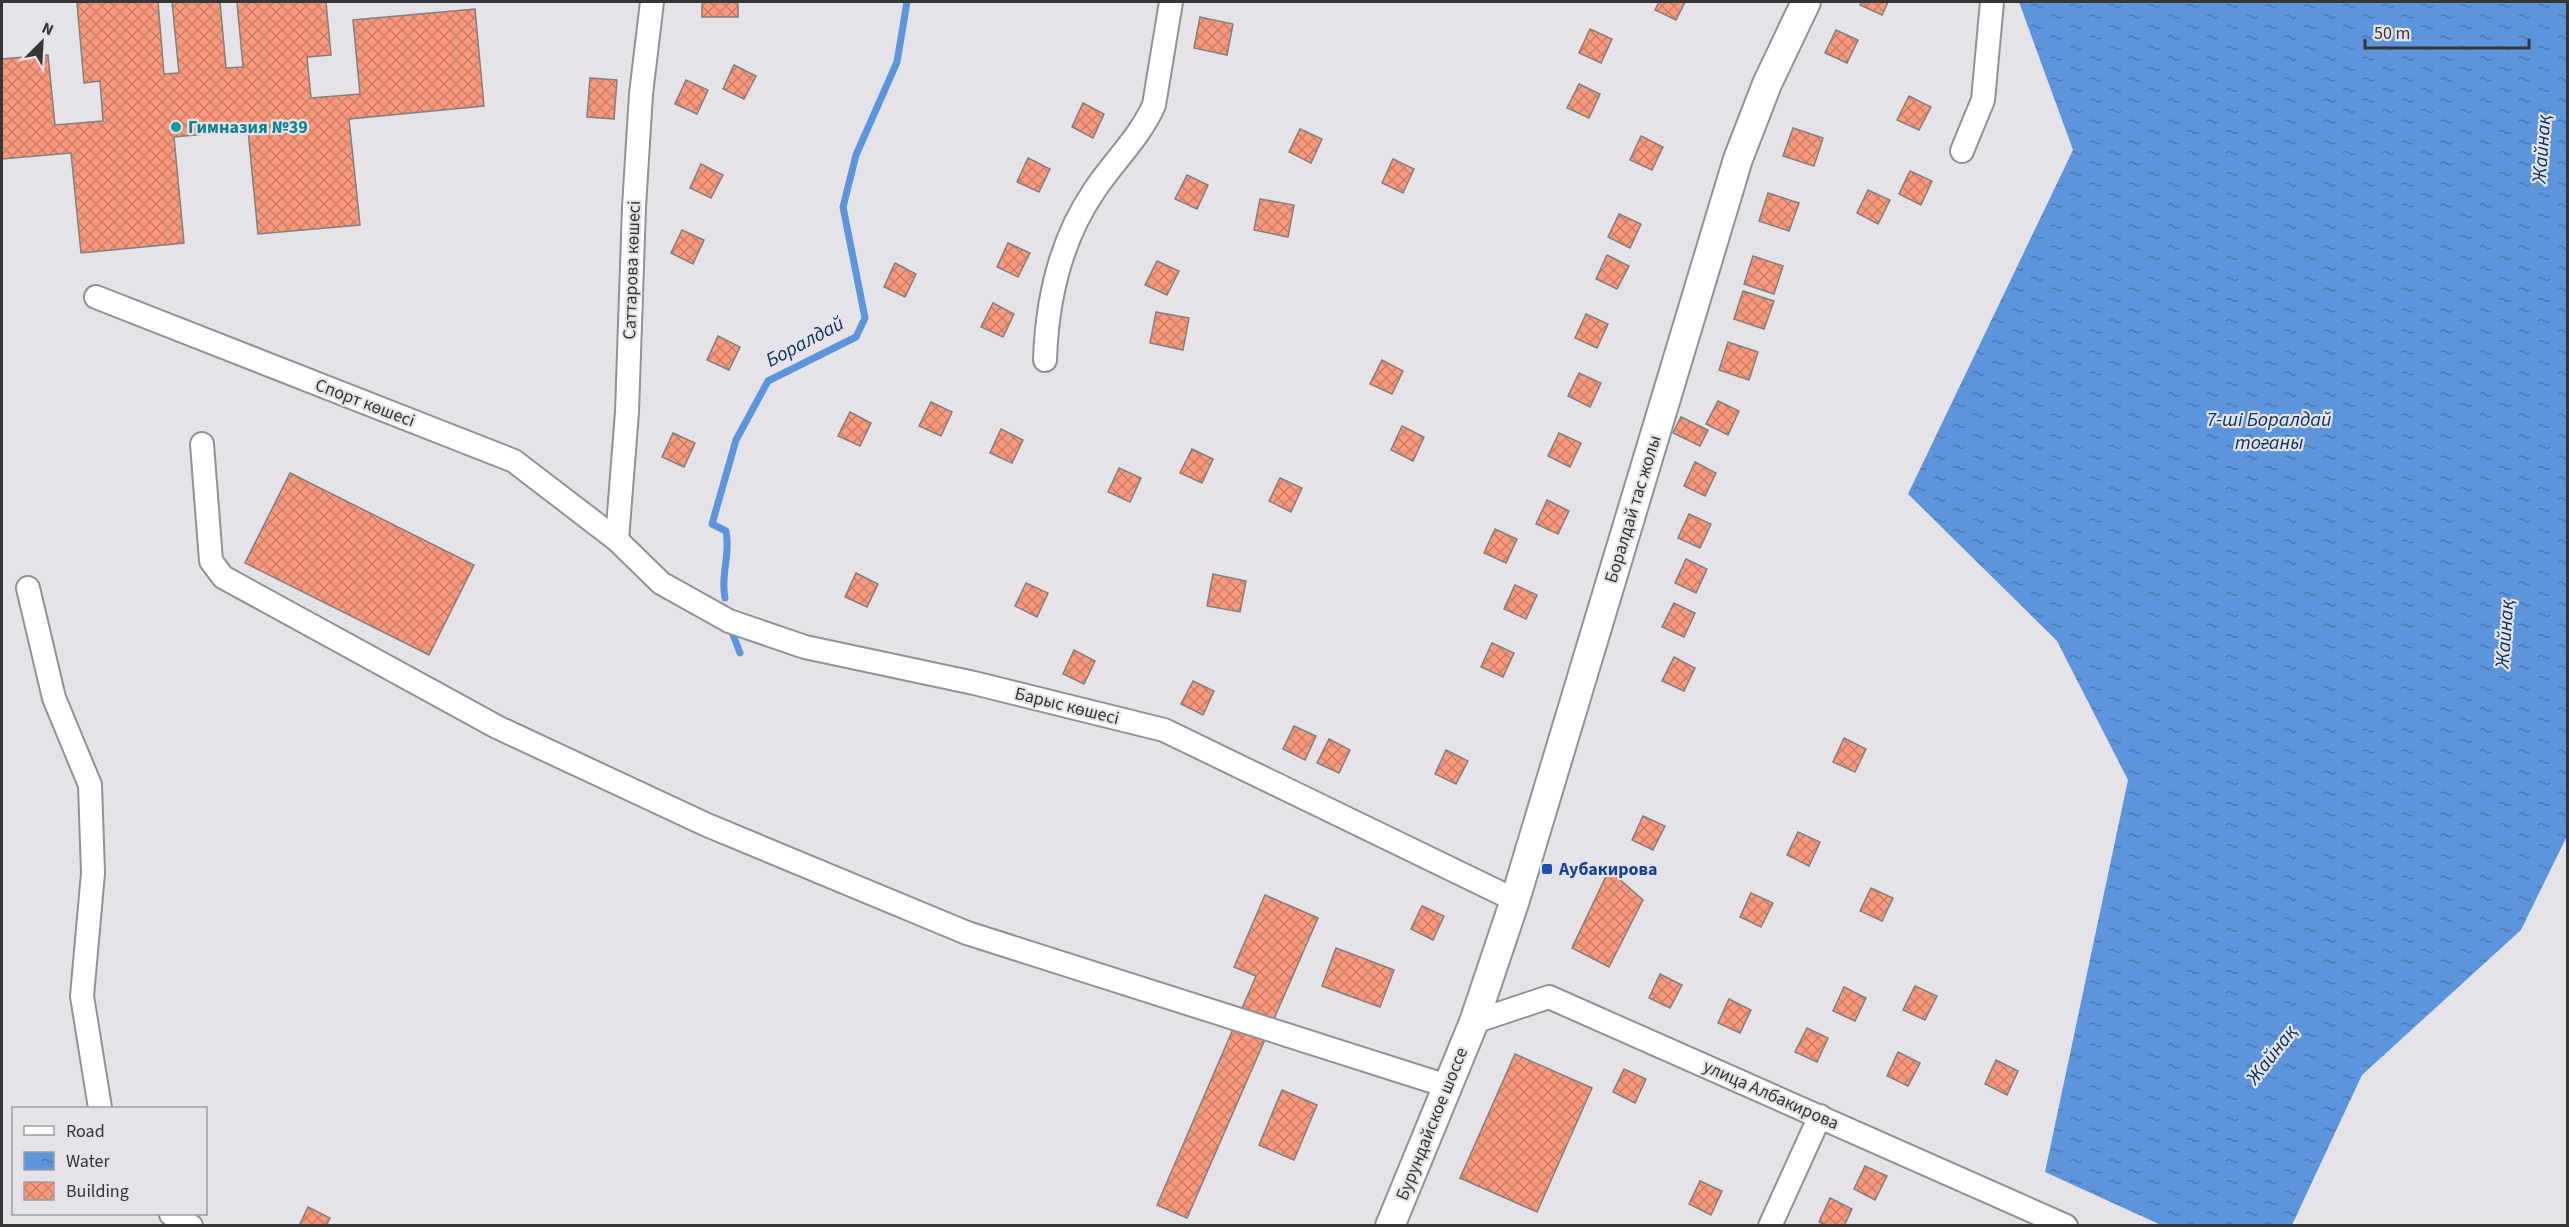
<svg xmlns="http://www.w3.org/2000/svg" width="2569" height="1227" font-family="'Source Sans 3',sans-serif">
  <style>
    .water { fill: url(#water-ripples) }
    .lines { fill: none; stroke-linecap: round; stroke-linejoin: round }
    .stream { stroke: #5c95db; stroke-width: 7 }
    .building { fill: url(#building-cross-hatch); stroke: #827f7e; stroke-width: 1.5 }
    .minor-casing { stroke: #929194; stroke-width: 26 }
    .major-casing { stroke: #929194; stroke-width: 32 }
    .minor { stroke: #fff; stroke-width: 22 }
    .major { stroke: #fff; stroke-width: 28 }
    .culture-dot { fill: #0f9aa8; stroke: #e5e3e7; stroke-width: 2 }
    .transit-dot { fill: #1a4fb4; stroke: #e5e3e7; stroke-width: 2 }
    .labels { text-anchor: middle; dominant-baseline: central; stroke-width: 4.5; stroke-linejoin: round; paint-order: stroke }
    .culture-label { font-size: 18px; font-weight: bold; fill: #0d838f; stroke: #e5e3e7; text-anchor: start }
    .street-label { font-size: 18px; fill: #363536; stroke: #e5e3e7 }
    .transit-label { font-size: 18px; font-weight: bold; fill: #164399; stroke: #e5e3e7; text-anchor: start }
    .water-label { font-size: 20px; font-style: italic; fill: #0b3360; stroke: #e5e3e7 }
  </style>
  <defs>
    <pattern id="water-ripples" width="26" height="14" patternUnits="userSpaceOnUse" patternTransform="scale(1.5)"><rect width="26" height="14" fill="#5c95db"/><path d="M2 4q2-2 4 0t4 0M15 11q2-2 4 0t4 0" fill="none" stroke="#4d7ab2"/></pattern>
    <pattern id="building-cross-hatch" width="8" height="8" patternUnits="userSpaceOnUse" patternTransform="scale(1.5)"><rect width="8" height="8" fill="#f8997d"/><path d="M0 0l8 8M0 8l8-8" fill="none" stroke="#ca7e67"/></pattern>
  </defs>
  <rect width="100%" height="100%" fill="#e5e3e7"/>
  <path class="water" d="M2019,2H2567V836L2521,930L2362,1075L2292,1225H2161L2045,1172L2128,780L2057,641L1908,494L2073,150Z"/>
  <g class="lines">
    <g class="stream">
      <path d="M725,598C720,575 731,554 726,531L712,524L736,440L768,381L856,337L865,318L843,207L856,155L897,62L907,2"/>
      <path d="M732,632L740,653"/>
    </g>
  </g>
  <g class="building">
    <path d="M88,2H158L164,74L179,73L172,2H220L226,68L243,67L237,2H326L331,55L307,57L311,98L360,94L353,20L475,9L484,106L349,119L360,225L258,234L248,130L174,137L184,243L81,253L71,153L2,159V59L48,55L55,125L103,121L100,81L84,83L77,3Z"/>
    <rect x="702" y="2" width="36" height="15"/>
    <path d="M1659,2H1685L1676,20L1655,10Z"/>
    <path d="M1862,2H1888L1882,15L1860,5Z"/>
    <path d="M1200,17L1233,24L1227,55L1194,48Z"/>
    <path d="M1590,29L1612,39L1601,63L1579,53Z"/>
    <path d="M1836,30L1858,40L1847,63L1825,53Z"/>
    <path d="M734,65L756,76L744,99L723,89Z"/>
    <path d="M590,78L617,80L614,119L587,117Z"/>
    <path d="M686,80L708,90L697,114L675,104Z"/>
    <path d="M1579,84L1600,94L1589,118L1567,108Z"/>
    <path d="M1909,96L1931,107L1919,130L1897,120Z"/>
    <path d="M1083,103L1104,114L1093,138L1072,127Z"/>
    <path d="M1793,128L1823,138L1814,166L1783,156Z"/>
    <path d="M1300,129L1322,139L1311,163L1289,152Z"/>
    <path d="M1641,136L1663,147L1652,170L1630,160Z"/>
    <path d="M1028,158L1050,169L1039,192L1017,182Z"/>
    <path d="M1393,159L1414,169L1403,193L1382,183Z"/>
    <path d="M701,164L723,175L711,198L690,188Z"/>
    <path d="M1910,171L1932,181L1921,205L1899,194Z"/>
    <path d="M1187,175L1208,185L1197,209L1175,199Z"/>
    <path d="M1868,190L1890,200L1878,224L1857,213Z"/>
    <path d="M1768,193L1799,203L1789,231L1759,221Z"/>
    <path d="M1260,199L1294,205L1288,237L1254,230Z"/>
    <path d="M1619,214L1641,224L1630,248L1608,237Z"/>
    <path d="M682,230L704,240L693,264L671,253Z"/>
    <path d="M1008,243L1030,253L1018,277L997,267Z"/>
    <path d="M1607,255L1629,266L1617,289L1596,279Z"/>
    <path d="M1753,256L1783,266L1774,294L1744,284Z"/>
    <path d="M1157,261L1179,271L1167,295L1145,285Z"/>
    <path d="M895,263L916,274L905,297L884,287Z"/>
    <path d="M1743,291L1774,301L1764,329L1734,319Z"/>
    <path d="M993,303L1014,314L1003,337L981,327Z"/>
    <path d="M1156,312L1189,318L1183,350L1150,343Z"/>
    <path d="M1586,314L1608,324L1597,348L1575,338Z"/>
    <path d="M718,336L740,347L729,370L707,360Z"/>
    <path d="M1728,342L1758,352L1749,380L1719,370Z"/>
    <path d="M1382,360L1403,371L1392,394L1370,384Z"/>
    <path d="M1579,373L1601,383L1590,407L1568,396Z"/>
    <path d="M1718,401L1739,411L1728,435L1706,424Z"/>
    <path d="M931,402L952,412L941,436L919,426Z"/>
    <path d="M850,412L871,423L860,446L838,436Z"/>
    <path d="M1681,417L1708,430L1700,446L1673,433Z"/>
    <path d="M1402,426L1424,437L1413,461L1391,450Z"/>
    <path d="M1001,429L1023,440L1012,463L990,453Z"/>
    <path d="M673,433L695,443L684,467L662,457Z"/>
    <path d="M1559,433L1581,443L1570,467L1548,456Z"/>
    <path d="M1192,449L1213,459L1202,483L1180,473Z"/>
    <path d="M1695,462L1716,473L1705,496L1684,486Z"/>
    <path d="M1119,468L1141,478L1130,502L1108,492Z"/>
    <path d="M290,473L474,565L429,655L245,563Z"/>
    <path d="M1280,478L1302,488L1291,512L1269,501Z"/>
    <path d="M1547,500L1569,511L1558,534L1536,524Z"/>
    <path d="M1689,514L1711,524L1700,548L1678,538Z"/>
    <path d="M1495,529L1517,539L1506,563L1484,553Z"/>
    <path d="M1686,559L1707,569L1696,593L1675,583Z"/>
    <path d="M856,573L878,584L867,607L845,597Z"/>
    <path d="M1213,574L1246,581L1240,612L1207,606Z"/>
    <path d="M1026,583L1048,593L1037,617L1015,606Z"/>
    <path d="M1515,585L1537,595L1526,619L1504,609Z"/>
    <path d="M1674,603L1695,613L1684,637L1662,627Z"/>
    <path d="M1492,643L1514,653L1503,677L1481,667Z"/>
    <path d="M1074,650L1095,661L1084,684L1063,674Z"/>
    <path d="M1674,657L1695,668L1684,691L1662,681Z"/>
    <path d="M1193,681L1214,691L1203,715L1181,704Z"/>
    <path d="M1294,726L1316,736L1305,760L1283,749Z"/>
    <path d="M1844,738L1866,749L1855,772L1833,762Z"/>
    <path d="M1329,739L1350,750L1339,773L1317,763Z"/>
    <path d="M1446,750L1468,761L1456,784L1435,774Z"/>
    <path d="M1643,816L1665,826L1653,850L1632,840Z"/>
    <path d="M1798,832L1820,842L1809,866L1787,855Z"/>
    <path d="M1609,870L1643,900L1609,967L1572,948Z"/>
    <path d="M1871,888L1893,898L1882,921L1860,911Z"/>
    <path d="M1751,893L1773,903L1761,927L1740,917Z"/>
    <path d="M1265,895L1318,918L1187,1218L1157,1205L1256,976L1234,967Z"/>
    <path d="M1422,906L1444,916L1433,940L1411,929Z"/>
    <path d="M1336,948L1394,970L1380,1007L1322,986Z"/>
    <path d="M1660,974L1682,985L1670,1008L1649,998Z"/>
    <path d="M1915,986L1937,996L1925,1020L1903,1010Z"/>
    <path d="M1844,987L1866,998L1855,1021L1833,1011Z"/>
    <path d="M1729,999L1751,1010L1740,1033L1718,1023Z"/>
    <path d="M1807,1028L1828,1038L1817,1062L1795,1052Z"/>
    <path d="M1898,1052L1920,1063L1908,1086L1887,1076Z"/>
    <path d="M1515,1054L1592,1088L1537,1212L1460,1178Z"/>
    <path d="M1996,1060L2018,1071L2007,1095L1985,1084Z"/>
    <path d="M1624,1069L1646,1079L1635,1103L1613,1092Z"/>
    <path d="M1282,1090L1317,1105L1294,1160L1259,1145Z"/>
    <path d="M1865,1166L1887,1176L1875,1200L1854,1189Z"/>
    <path d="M1700,1181L1722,1191L1711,1215L1689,1204Z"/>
    <path d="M1830,1198L1852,1209L1844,1226H1827L1819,1222Z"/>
    <path d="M308,1207L330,1218L326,1226H299Z"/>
  </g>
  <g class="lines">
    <g class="minor-casing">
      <g id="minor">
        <path d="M1962,151L1983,100L1992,2"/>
        <path d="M96,297L514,461L617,540L661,583L729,621L805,647L974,683L1164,730L1515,900"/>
        <path d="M1045,360C1047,299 1060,241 1094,191C1113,162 1140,137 1154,105L1171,2"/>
        <path d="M202,444L211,561L223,577L497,727L707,825L967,933L1447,1086"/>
        <path d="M617,540L627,412L634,207L641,94L652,2"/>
        <path d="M28,588L54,698L90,785L93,873L82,996L100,1108"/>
        <path d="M1474,1022L1549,997L2066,1226"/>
        <path d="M171,1214L191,1226"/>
        <path d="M1770,1226L1820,1116"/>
      </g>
    </g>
    <g class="major-casing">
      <path id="major" d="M1390,1226L1474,1022L1515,900L1738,159L1767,84L1806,2"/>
    </g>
    <use href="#minor" class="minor"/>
    <use href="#major" class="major"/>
  </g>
  <circle class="culture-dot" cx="176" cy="127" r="6"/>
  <rect class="transit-dot" x="1541" y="863" width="12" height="12" rx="3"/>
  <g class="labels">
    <g class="culture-label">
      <text x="188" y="127">Гимназия №39</text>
    </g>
    <g class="street-label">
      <text transform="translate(632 270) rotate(-88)">Саттарова көшесі</text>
      <text transform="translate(365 403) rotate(21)">Спорт көшесі</text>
      <text transform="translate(1633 509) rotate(-73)">Боралдай тас жолы</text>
      <text transform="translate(1067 706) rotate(14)">Барыс көшесі</text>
      <text transform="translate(1771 1095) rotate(24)">улица Албакирова</text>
      <text transform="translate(1432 1124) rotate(-68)">Бурундайское шоссе</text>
    </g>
    <g class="transit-label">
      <text x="1559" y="869">Аубакирова</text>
    </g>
    <g class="water-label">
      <text transform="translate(2542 149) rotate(-86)">Жайнақ</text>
      <text transform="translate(805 342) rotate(-28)">Боралдай</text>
      <text x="2269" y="420">7-ші Боралдай<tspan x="2269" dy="23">тоғаны</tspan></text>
      <text transform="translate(2505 634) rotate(-86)">Жайнақ</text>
      <text transform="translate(2272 1055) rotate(-52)">Жайнақ</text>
    </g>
  </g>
  <rect width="2569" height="1227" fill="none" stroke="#363536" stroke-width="6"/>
  <rect x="12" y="1107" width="195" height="108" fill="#e5e3e7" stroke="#9f9da0" stroke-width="1.5"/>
  <rect x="24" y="1126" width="30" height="9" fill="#ffffff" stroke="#9f9da0" stroke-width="1.5"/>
  <text x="66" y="1137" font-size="18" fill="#363536">Road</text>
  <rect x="24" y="1152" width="30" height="18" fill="url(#water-ripples)" stroke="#9f9da0" stroke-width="1.5"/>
  <text x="66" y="1167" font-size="18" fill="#363536">Water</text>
  <rect x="24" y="1182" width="30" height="18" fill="url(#building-cross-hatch)" stroke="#9f9da0" stroke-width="1.5"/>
  <text x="66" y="1197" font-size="18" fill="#363536">Building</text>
  <g transform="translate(42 42) rotate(24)" stroke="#e5e3e7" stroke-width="4.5" paint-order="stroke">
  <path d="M0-4.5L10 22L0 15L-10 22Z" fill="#363536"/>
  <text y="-9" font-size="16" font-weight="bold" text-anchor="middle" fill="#363536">N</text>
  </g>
  <path d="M2365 39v9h164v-9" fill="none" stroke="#363536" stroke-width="3"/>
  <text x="2374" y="39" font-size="18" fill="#363536" stroke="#e5e3e7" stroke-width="4.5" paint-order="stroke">50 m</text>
</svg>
